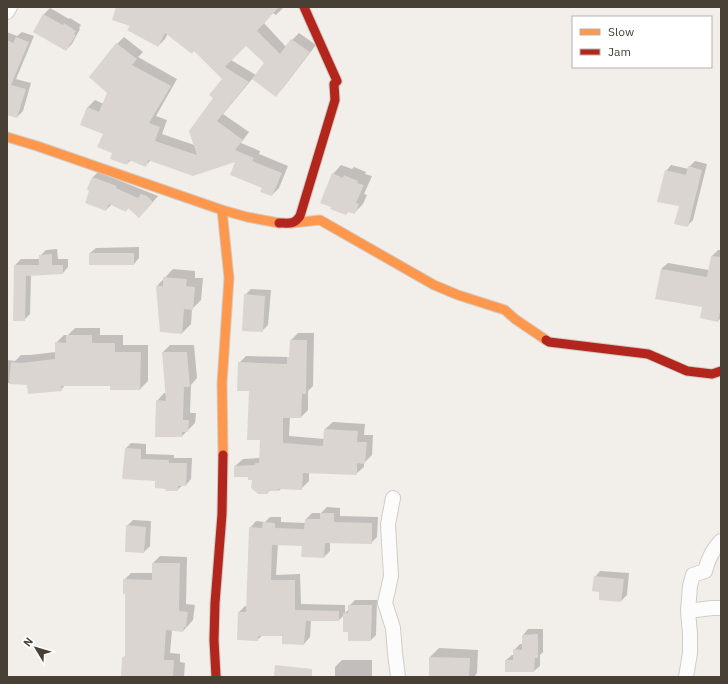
<svg xmlns="http://www.w3.org/2000/svg" width="728" height="684" font-family="'IBM Plex Sans',sans-serif">
  <style>
    .shadow { fill: #0003; fill-rule: evenodd }
    .building { fill: #dad5d1 }
    .lines { fill: none; stroke-linecap: round; stroke-linejoin: round }
    .street-casing { stroke: #d0ccc8; stroke-width: 16 }
    .slow-casing { stroke: #d2cbc1; stroke-width: 11 }
    .jam-casing { stroke: #d2cbc1; stroke-width: 11 }
    .street { stroke: #fdfcfc; stroke-width: 14 }
    .slow { stroke: #ff974d; stroke-width: 9 }
    .jam { stroke: #b3261e; stroke-width: 9 }
  </style>
  <rect width="100%" height="100%" fill="#f2eeea"/>
  <g class="shadow">
    <path d="M118,7H284L276,15L273,13L264,23L286,47L292,40L299,33L316,45L283,88L276,95L253,78L223,114L249,132L241,143L260,151L259,154L288,166L279,188L272,195L236,161L151,160L145,166L131,160L127,164L113,152L104,133L81,124L88,107L95,100L104,104L108,92L90,77L117,44L124,37L143,52L138,57L177,79L156,116L167,120L162,134L194,145L214,97L223,79L195,50L168,33L165,39L158,46L132,26ZM246,44L265,63L256,75L231,60Z"/>
    <path d="M50,8L69,19L70,18L81,25L79,28L80,29L72,44L66,50L34,32L44,14Z"/>
    <path d="M7,32L17,36L22,32L34,36L16,79L31,83L23,111L17,117L7,114Z"/>
    <path d="M695,161L707,164L693,220L687,226L666,171L671,165L689,169V167Z"/>
    <path d="M341,165L352,169L354,167L366,172L365,174L372,176L364,194L367,195L363,204L354,213L349,211L346,214L333,174Z"/>
    <path d="M98,172L158,196L145,211L129,208L126,210L112,204L106,210L91,190L92,178Z"/>
    <path d="M139,247V258L134,264L90,253L96,248Z"/>
    <path d="M57,249L58,259H68V267L63,273L31,275L30,314L24,320L15,265L21,259H40V256L46,250Z"/>
    <path d="M718,250H721V318L718,321L661,269L668,263L709,270L712,256Z"/>
    <path d="M173,269L195,271V278H203L201,300L192,309L191,324L182,333L161,331L157,286Z"/>
    <path d="M251,289L271,290L268,325L262,331L245,295Z"/>
    <path d="M75,328H100V335H123V345H148V381L140,389L111,385H65L61,390L28,384L7,383V360L15,361L21,355H30L56,352V343L64,335H68Z"/>
    <path d="M298,333H314L313,386L308,391V410L301,417H290L289,436L325,439V429L333,422L365,424L364,435H373L372,455L364,463V467L356,474L309,472V481L301,489L282,488L280,490H271L267,493L249,476L235,466L243,459L260,458L261,439L250,390L239,363L246,356L289,357L290,356L291,340Z"/>
    <path d="M170,345H194L197,378L191,385L190,413H196L195,423L182,436H156L157,401L164,393H166L163,352Z"/>
    <path d="M131,443L146,444V454L174,455V458H192L191,479L186,485H183L177,490L167,488L156,480L126,448Z"/>
    <path d="M327,507L340,508V516L378,517L377,537L371,543L330,542V551L324,557L303,545L278,544L276,575L300,574L301,604L345,605V613L349,609V606L355,600H377L376,635L371,640L349,631L344,615L339,620H311L310,637L304,644L283,635H263L257,640L239,612L245,606H247L250,528L256,521L265,522L270,517H281V522L306,523V519L312,513H321Z"/>
    <path d="M133,520L151,521L150,546L144,552L127,526Z"/>
    <path d="M160,556L187,557L186,604L195,605L193,620L183,631L172,630L170,653L180,654V662L185,663L184,677H122L123,658L126,655V593L124,580L131,573H153V563Z"/>
    <path d="M600,571L629,573L627,595L621,601L601,591L595,577Z"/>
    <path d="M528,629H543V652L540,655V666L534,671L506,660L512,655H514V650L520,644H523V635Z"/>
    <path d="M439,648L478,650L477,673L474,677H430V657Z"/>
    <path d="M342,660H372V677H335V667Z"/>
  </g>
  <g class="building">
    <path d="M116,7H279L257,31L280,54L291,39L310,52L276,97L252,79L264,63L246,46L225,67L249,82L217,121L243,140L235,150L254,158L252,161L282,173L272,196L260,192L262,188L230,175L235,162L193,176L148,160L146,167L129,160L127,165L110,159L112,153L97,147L103,134L80,125L87,107L99,112L107,93L89,77L116,43L137,59L132,65L171,86L149,123L160,127L155,141L197,155L189,131L213,98L209,95L222,79L194,51L192,54L165,33L158,47L127,30L130,26L112,20Z"/>
    <path d="M43,14L63,25L64,23L76,31L74,34L76,35L66,51L33,32Z"/>
    <path d="M16,37L29,42L11,85L26,89L17,118L7,115V40L13,43Z"/>
    <path d="M688,166L702,170L688,227L674,224L679,206L657,202L665,170L686,175Z"/>
    <path d="M332,173L343,178L344,175L358,181L357,183L364,185L356,203L359,204L355,214L347,212L346,215L330,209L331,207L320,203Z"/>
    <path d="M92,177L117,186L116,188L138,198L141,194L147,196L153,202L139,218L128,208L126,212L109,204L106,211L85,203L89,191L87,189Z"/>
    <rect x="89" y="253" width="45" height="12"/>
    <path d="M52,254V265H63V274L26,276L25,321H13L14,265H39V255Z"/>
    <path d="M711,256L721,257V313L720,312L718,322L700,318L702,307L655,299L661,269L707,277Z"/>
    <path d="M163,277L187,279L186,286L195,287L193,310L184,309L182,334L160,332L156,286H163Z"/>
    <path d="M244,294L265,296L263,332L242,331Z"/>
    <path d="M66,335H92V343H115V352H141L140,390H110V386H61L62,391L28,394L27,385L9,384L11,362L21,363L55,359V342L66,343Z"/>
    <path d="M290,340H307L306,394H302L301,418H283V443L323,446L324,429L358,431L357,442H367L365,464L357,463V475L303,473L302,490L278,489L280,491H268V494H258L251,488L252,480H248V477H234V466L255,465V463H259L260,440H247L249,391H237L238,362L287,364V357H289Z"/>
    <path d="M162,352H187L190,387H184L183,420H189L188,432H182V437H155L156,400L166,401Z"/>
    <path d="M125,448L141,449V459L169,460V463H187L186,486H178V491H165L166,489L155,488V481L122,479Z"/>
    <path d="M320,513H334V522L372,523V544L325,543L324,558L301,557L302,546L272,545L271,580H295V610L339,611V621H306L304,645L282,644V636H258V641L237,640L238,612H246L249,527L262,528L263,522L275,523V528L304,529L305,519H320Z"/>
    <path d="M126,525L146,527L144,553L125,552Z"/>
    <path d="M152,563H180L179,611L188,612L186,627H184L183,632L166,630L164,660H174L173,677H121L122,657H125V594H123V579L152,580Z"/>
    <path d="M594,576L624,579L621,602L599,600V592L592,591Z"/>
    <path d="M348,605H372L371,641H348V632H343V613H348Z"/>
    <path d="M538,634V658H535L534,672H505V660H513V649L522,650V635Z"/>
    <path d="M429,657L470,658L469,677H429Z"/>
    <path d="M275,665L312,669V677H274Z"/>
  </g>
  <g class="lines">
    <g class="street-casing">
      <g id="street">
        <path d="M7,12L10,7"/>
        <path d="M393,498L388,524L391,576L385,603L393,628L395,653L398,677"/>
        <path d="M688,611L712,608H721"/>
        <path d="M686,677L690,653V634L688,611L690,586L693,575L705,571C708,559 712,550 721,541"/>
      </g>
    </g>
    <g class="slow-casing">
      <g id="slow">
        <path d="M7,137L37,146L222,210L247,217L279,223"/>
        <path d="M222,210L229,278L222,383L223,455"/>
        <path d="M292,223L320,220L434,285L458,295L505,310L515,319L546,340"/>
      </g>
    </g>
    <g class="jam-casing">
      <g id="jam">
        <path d="M279,223C289,223 294,225 300,216L335,100L334,84L337,81L304,7"/>
        <path d="M546,340L549,342L648,354L687,371L712,374L721,371"/>
        <path d="M216,677L214,640L215,603L222,514L223,455"/>
      </g>
    </g>
    <use href="#street" class="street"/>
    <use href="#slow" class="slow"/>
    <use href="#jam" class="jam"/>
  </g>
  <rect width="728" height="684" fill="none" stroke="#483f35" stroke-width="16"/>
  <rect x="572" y="16" width="140" height="52" fill="#ffffff" stroke="#b6b2ae"/>
  <rect x="580" y="29" width="20" height="6" fill="#ff974d" stroke="#b6b2ae"/>
  <text x="608" y="36" font-size="12" fill="#483f35">Slow</text>
  <rect x="580" y="49" width="20" height="6" fill="#b3261e" stroke="#b6b2ae"/>
  <text x="608" y="56" font-size="12" fill="#483f35">Jam</text>
  <g transform="translate(36 648) rotate(308)" stroke="#ffffff" stroke-width="3" paint-order="stroke">
  <path d="M0-3L7 15L0 10L-7 15Z" fill="#483f35"/>
  <text y="-6" font-size="11" font-weight="bold" text-anchor="middle" fill="#483f35">N</text>
  </g>
</svg>
